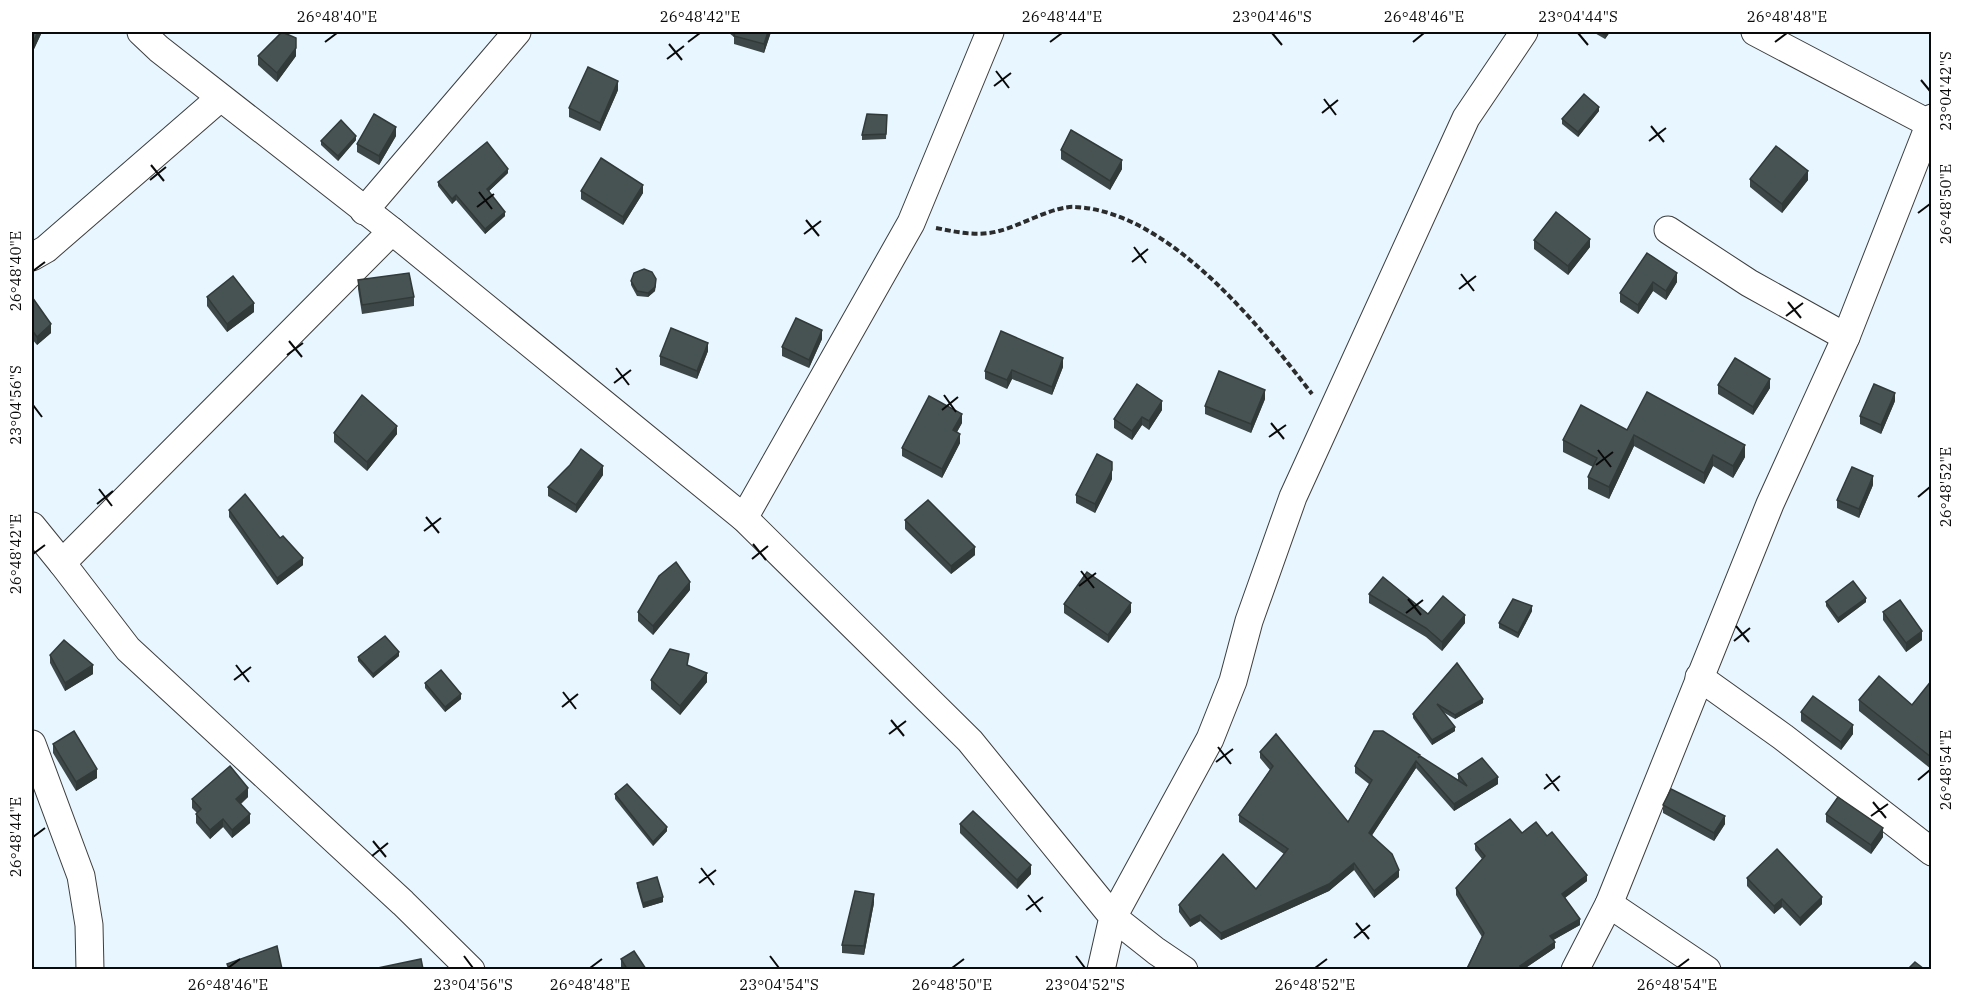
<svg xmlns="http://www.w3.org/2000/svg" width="1963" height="1001" font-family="'IBM Plex Serif',serif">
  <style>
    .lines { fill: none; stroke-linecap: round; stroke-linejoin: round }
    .street-casing { stroke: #3d3d3d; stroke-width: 29 }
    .path { stroke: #2c2c2c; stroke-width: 4; stroke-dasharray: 6 3; stroke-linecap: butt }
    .street { stroke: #fff; stroke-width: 27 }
    .wall { fill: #3d4747 }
    .shaded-wall { fill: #323a39 }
    .building { fill: #475352; stroke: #323a39; stroke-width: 1.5 }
    .ticks { fill: none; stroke: #0a0a0a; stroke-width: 2 }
    .neatline { fill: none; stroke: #0a0a0a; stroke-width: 2 }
    .ticks-label { font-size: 15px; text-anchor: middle; fill: #0a0a0a }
  </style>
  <rect width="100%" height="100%" fill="#e7f6ff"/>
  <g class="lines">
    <g class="street-casing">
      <g id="street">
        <path d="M141,32L159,49L392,231L744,518L970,741L1113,917L1101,970"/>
        <path d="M1755,32L1932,125"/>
        <path d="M364,211L517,32"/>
        <path d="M1668,230L1749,283L1846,337"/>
        <path d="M32,257L46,249L220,98"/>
        <path d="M744,518L911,223L990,32"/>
        <path d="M32,526L62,563L392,231"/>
        <path d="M62,563L128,649L403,903L471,970"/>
        <path d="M1699,677L1783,737L1932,852"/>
        <path d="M32,744L81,876L89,925L90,970"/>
        <path d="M1609,904L1707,970"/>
        <path d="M1184,970L1156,951L1113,917L1210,739L1233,681L1249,621L1293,497L1466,118L1524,32"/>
        <path d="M1575,970L1609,904L1770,504L1846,337L1932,118"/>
      </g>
    </g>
    <path class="path" d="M936,228C957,232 977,237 999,231C1020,226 1055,205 1076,207C1169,212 1260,326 1312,394"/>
    <use href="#street" class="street"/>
  </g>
  <g class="wall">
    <path d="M32,32H42L34,49L32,48Z"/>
    <path d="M729,32H771L764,53L734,44V37L729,33Z"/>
    <path d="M1593,32H1610L1605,39Z"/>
    <path d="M258,56H296L277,82L258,65Z"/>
    <path d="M618,90L600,131L569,117V108Z"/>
    <path d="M1599,111L1578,137L1562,124V119Z"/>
    <path d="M887,115L886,139L862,140V135Z"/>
    <path d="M396,136L379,165L357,152V144Z"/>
    <path d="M356,140L338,161L321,145V141Z"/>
    <path d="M1061,150L1122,169L1110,190L1061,159Z"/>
    <path d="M508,173L489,191L505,216L485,234L456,200L452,204L438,186V182Z"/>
    <path d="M1750,179L1808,180L1782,213L1750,187Z"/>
    <path d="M581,191L643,193L623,225L581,199Z"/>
    <path d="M1534,240L1590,247L1568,275L1534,249Z"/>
    <path d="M1647,253L1677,282L1666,300L1653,291L1638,314L1620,302V293Z"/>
    <path d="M358,280L414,297V306L362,314L358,289Z"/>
    <path d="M631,281L656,283L655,291L648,297L637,296L631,285Z"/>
    <path d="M32,297L51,333L37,345L32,339Z"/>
    <path d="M207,297L254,312L227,332L207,306Z"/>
    <path d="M822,339L809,368L782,356V347Z"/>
    <path d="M708,351L697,379L660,365V356Z"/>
    <path d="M1063,367L1052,395L1012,379L1007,389L985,379V371Z"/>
    <path d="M1718,385L1770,388L1753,415L1718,394Z"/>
    <path d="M1265,399L1251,433L1205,414V406Z"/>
    <path d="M1895,401L1881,434L1860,424V416Z"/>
    <path d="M1162,410L1149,430L1142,425L1132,440L1114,428V419Z"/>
    <path d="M962,423L957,432L960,443L942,478L902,456V448Z"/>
    <path d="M1627,430L1745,457L1733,478L1713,466L1704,484L1634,446L1609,499L1588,489V477L1593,467L1563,452V440Z"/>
    <path d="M334,433L397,434L367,471L334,442Z"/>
    <path d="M603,475L576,513L548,496V487Z"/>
    <path d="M1112,479L1095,513L1076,503V495Z"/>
    <path d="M1873,485L1859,518L1837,508V500Z"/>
    <path d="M229,510L280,538L303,565L277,585L229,517Z"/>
    <path d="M905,520L975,555L951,574L905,529Z"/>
    <path d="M690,590L653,635L638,621V612Z"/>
    <path d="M1369,594L1428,614L1465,623L1442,651L1426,637L1369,603Z"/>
    <path d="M1826,602H1866L1838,623L1826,606Z"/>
    <path d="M1064,604L1131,612L1108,643L1064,613Z"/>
    <path d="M1532,611L1518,638L1499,628V623Z"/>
    <path d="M1883,612L1922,640L1906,652L1883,620Z"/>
    <path d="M50,655L93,674L65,691L50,663Z"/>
    <path d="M399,656L373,678L358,661V657Z"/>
    <path d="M1457,663L1483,703L1455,719L1443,712L1455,731L1432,745L1413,718V714Z"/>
    <path d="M688,665L707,682L680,715L651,689V680Z"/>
    <path d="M1932,680V769H1931L1859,711V700L1912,705Z"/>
    <path d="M425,683L461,699L445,712L425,688Z"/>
    <path d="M1801,712L1853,734L1841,750L1801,721Z"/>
    <path d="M1374,731L1458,780V774L1498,784L1454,811L1416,768L1372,835L1399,877L1374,898L1354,870L1329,891L1221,940L1200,921L1190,927L1179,912V905L1256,889L1284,854L1239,822V815L1270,770L1260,758V752L1348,822L1369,784L1355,773V766Z"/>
    <path d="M53,744L97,778L76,791L53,753Z"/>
    <path d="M615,794L667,831L653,846L615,799Z"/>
    <path d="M248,797L241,804L250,823L232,838L223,827L210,839L196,823V814L197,813L192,808V799Z"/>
    <path d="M1663,805L1725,824L1714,841L1663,813Z"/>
    <path d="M1826,814L1883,837L1871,854L1826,822Z"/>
    <path d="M960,824L1031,874L1017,889L960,833Z"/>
    <path d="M1522,833L1547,836L1587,881L1565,898L1580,925L1553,940L1555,948L1524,969H1466L1482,937L1456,895V888L1482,859L1475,850V844Z"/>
    <path d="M1747,878L1822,904L1800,926L1782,907L1774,914L1747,886Z"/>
    <path d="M637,883L663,902L643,908L637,887Z"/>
    <path d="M874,903L864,955L842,953V945Z"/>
    <path d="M621,959L646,969H622L621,967Z"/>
  </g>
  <g class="shaded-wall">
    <path d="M38,32H42L34,49V40Z"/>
    <path d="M768,32H771L764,53V44Z"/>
    <path d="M1607,32H1610L1605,39V35Z"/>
    <path d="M296,48V56L277,82V73Z"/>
    <path d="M618,81V90L600,131V123Z"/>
    <path d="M1599,107V111L1578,137V132Z"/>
    <path d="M396,127V136L379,165V156Z"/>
    <path d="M356,136V140L338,161V156Z"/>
    <path d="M1122,160V169L1110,190V181Z"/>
    <path d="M508,169V173L487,193V189Z"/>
    <path d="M1808,171V180L1782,213V204Z"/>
    <path d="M643,185V193L623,225V217Z"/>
    <path d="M456,195V200L452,204V199Z"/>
    <path d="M505,212V216L485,234V229Z"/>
    <path d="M1590,239V247L1568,275V266Z"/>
    <path d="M1677,273V282L1666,300V291Z"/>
    <path d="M656,279L655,291L648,297V293Z"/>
    <path d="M1653,282V291L1638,314V305Z"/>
    <path d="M254,303V312L227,332V324Z"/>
    <path d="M51,324V333L37,345V337Z"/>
    <path d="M822,330V339L809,368V360Z"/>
    <path d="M708,343V351L697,379V371Z"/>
    <path d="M1063,358V367L1052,395V387Z"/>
    <path d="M1012,370V379L1007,389V380Z"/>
    <path d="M1770,379V388L1753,415V407Z"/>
    <path d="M1265,390V399L1251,433V424Z"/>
    <path d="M1895,393V401L1881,434V425Z"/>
    <path d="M1162,401V410L1149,430V421Z"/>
    <path d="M962,414V423L953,439V430Z"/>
    <path d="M1142,417V425L1132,440V431Z"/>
    <path d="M397,426V434L367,471V462Z"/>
    <path d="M960,434V443L942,478V469Z"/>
    <path d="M1634,435V446L1609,499V487Z"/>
    <path d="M1745,445V457L1733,478V466Z"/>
    <path d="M1713,455V466L1704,484V473Z"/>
    <path d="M603,466V475L576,513V505Z"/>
    <path d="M1112,470V479L1095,513V504Z"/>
    <path d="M1873,476V485L1859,518V509Z"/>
    <path d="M975,547V555L951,574V566Z"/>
    <path d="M303,558V565L277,585V578Z"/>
    <path d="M690,582V590L653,635V626Z"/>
    <path d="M1866,598V602L1838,623V618Z"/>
    <path d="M1131,603V612L1108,643V635Z"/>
    <path d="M1532,606V611L1518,638V633Z"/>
    <path d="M1465,615V623L1442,651V642Z"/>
    <path d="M1922,631V640L1906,652V643Z"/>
    <path d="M399,652V656L373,678V674Z"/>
    <path d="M93,665V674L65,691V683Z"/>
    <path d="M707,673V682L680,715V706Z"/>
    <path d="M461,694V699L445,712V707Z"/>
    <path d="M1483,699V703L1455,719V715Z"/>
    <path d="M1853,725V734L1841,750V742Z"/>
    <path d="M1455,727V731L1432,745V740Z"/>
    <path d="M1416,761V768L1369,840V833Z"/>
    <path d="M97,769V778L76,791V782Z"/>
    <path d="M1498,777V784L1454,811V804Z"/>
    <path d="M248,788V797L236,807V799Z"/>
    <path d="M250,814V823L232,838V830Z"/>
    <path d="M1725,816V824L1714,841V833Z"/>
    <path d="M223,819V827L210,839V830Z"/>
    <path d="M667,827V831L653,846V842Z"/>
    <path d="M1883,828V837L1871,854V845Z"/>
    <path d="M1354,863V870L1329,891L1221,940V933Z"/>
    <path d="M1031,865V874L1017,889V880Z"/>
    <path d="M1399,870V877L1374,898V891Z"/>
    <path d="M1587,875V881L1562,900V894Z"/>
    <path d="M874,894V903L864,955V946Z"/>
    <path d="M663,897V902L643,908V903Z"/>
    <path d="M1822,897V904L1800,926V918Z"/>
    <path d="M1782,899V907L1774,914V906Z"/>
    <path d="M1200,915V921L1190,927V920Z"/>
    <path d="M1580,919V925L1550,942V936Z"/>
    <path d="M1555,942V948L1524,969H1520V966Z"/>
  </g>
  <g class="building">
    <path d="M32,32H38L34,40H32Z"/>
    <path d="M282,32L296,38V48L277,73L258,56Z"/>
    <path d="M735,32H768L764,44L734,36Z"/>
    <path d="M1600,32H1607L1605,35Z"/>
    <path d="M588,67L618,81L600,123L569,108Z"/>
    <path d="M1584,94L1599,107L1578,132L1562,119Z"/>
    <path d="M374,114L396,127L379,156L357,144Z"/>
    <path d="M867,114L887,115L886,134L862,135Z"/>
    <path d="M341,120L356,136L338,156L321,141Z"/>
    <path d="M1071,130L1122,160L1110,181L1061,150Z"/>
    <path d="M487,142L508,169L487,189L505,212L485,229L456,195L452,199L438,182Z"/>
    <path d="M1776,146L1808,171L1782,204L1750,179Z"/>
    <path d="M601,158L643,185L623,217L581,191Z"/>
    <path d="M1556,212L1590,239L1568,266L1534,240Z"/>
    <path d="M1647,253L1677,273L1666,291L1653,282L1638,305L1620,293Z"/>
    <path d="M644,269L652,272L656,279L655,287L648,293L637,291L631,281L634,273Z"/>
    <path d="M409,273L414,297L362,305L358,280Z"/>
    <path d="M233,276L254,303L227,324L207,297Z"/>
    <path d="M32,297L51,324L37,337L32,330Z"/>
    <path d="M796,318L822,330L809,360L782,347Z"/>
    <path d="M671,328L708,343L697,371L660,356Z"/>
    <path d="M1001,331L1063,358L1052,387L1012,370L1007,380L985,371Z"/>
    <path d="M1735,358L1770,379L1753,407L1718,385Z"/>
    <path d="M1219,371L1265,390L1251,424L1205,406Z"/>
    <path d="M1137,384L1162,401L1149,421L1142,417L1132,431L1114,419Z"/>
    <path d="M1874,384L1895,393L1881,425L1860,416Z"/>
    <path d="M1647,392L1745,445L1733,466L1713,455L1704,473L1634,435L1609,487L1588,477L1597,458L1563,440L1581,405L1627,430Z"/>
    <path d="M362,395L397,426L367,462L334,433Z"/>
    <path d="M929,396L962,414L953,430L960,434L942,469L902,448Z"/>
    <path d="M581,449L603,466L576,505L548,487L570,465Z"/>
    <path d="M1097,454L1112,462V470L1095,504L1076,495Z"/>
    <path d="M1852,467L1873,476L1859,509L1837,500Z"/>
    <path d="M245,494L280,538L283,536L303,558L277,578L229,510Z"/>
    <path d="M928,500L975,547L951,566L905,520Z"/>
    <path d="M676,562L690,582L653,626L638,612L659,576Z"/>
    <path d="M1087,572L1131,603L1108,635L1064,604Z"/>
    <path d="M1383,577L1428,614L1443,596L1465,615L1442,642L1426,628L1369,594Z"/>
    <path d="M1853,581L1866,598L1838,618L1826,602Z"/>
    <path d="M1513,599L1532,606L1518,633L1499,623Z"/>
    <path d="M1900,600L1922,631L1906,643L1883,612Z"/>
    <path d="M385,636L399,652L373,674L358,657Z"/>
    <path d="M64,640L93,665L65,683L50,655Z"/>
    <path d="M670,649L689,654L687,665L707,673L680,706L651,680Z"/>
    <path d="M1457,663L1483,699L1455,715L1437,704L1455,727L1432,740L1413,714Z"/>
    <path d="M441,670L461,694L445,707L425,683Z"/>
    <path d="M1879,676L1912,705L1932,680L1931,757L1859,700Z"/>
    <path d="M1813,696L1853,725L1841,742L1801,712Z"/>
    <path d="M74,731L97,769L76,782L53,744Z"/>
    <path d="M1374,731H1383L1420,755L1418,758L1420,756L1467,786L1458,774L1482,758L1498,777L1454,804L1416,761L1369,833L1392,854L1399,870L1374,891L1354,863L1329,884L1221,933L1200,915L1190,920L1179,905L1223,854L1256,889L1288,849L1239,815L1273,766L1260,752L1276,734L1348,822L1372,780L1355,766Z"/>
    <path d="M230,766L248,788L236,799L250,814L232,830L223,819L210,830L196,814L201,809L192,799Z"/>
    <path d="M627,784L667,827L653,842L615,794Z"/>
    <path d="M1671,789L1725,816L1714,833L1663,805Z"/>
    <path d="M1838,797L1883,828L1871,845L1826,814Z"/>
    <path d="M973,811L1031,865L1017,880L960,824Z"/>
    <path d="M1510,819L1522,833L1536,822L1547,836L1552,832L1587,875L1562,894L1580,919L1550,936L1555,942L1520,966L1522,969H1467L1484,933L1456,888L1485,856L1475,844Z"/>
    <path d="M1777,849L1822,897L1800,918L1782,899L1774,906L1747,878Z"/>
    <path d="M657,877L663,897L643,903L637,883Z"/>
    <path d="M855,891L874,894L864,946L842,945Z"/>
    <path d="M277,946L282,969H229L227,964Z"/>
    <path d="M634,951L646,969H627L621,959Z"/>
    <path d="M421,959L423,969H373Z"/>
    <path d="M1915,962L1924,969H1908Z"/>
  </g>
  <path class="ticks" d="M1272,33L1282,45M1578,33L1588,45M325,42L337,33M688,42L700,33M1050,42L1062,33M1413,42L1424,33M1775,42L1787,33M669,44L682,60M667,59L684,46M996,71L1009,88M1921,80L1930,91M994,86L1011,73M1324,99L1336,115M1322,113L1338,100M1651,126L1664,142M1649,141L1666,128M151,165L164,181M150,180L166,167M479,192L492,209M477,207L494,194M1918,213L1930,204M806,220L819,236M804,234L821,221M1134,247L1146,263M1132,262L1148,249M33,271L45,262M1461,274L1474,291M1459,289L1476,276M1788,302L1801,318M1786,316L1803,303M289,341L302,357M287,355L303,343M616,368L629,385M614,383L631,370M944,395L956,412M33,405L42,417M942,410L958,397M1271,423L1284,439M1269,437L1286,425M1598,450L1611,467M1596,465L1613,452M99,489L112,506M1918,497L1930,487M97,504L113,491M426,517L439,533M424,531L441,518M753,544L766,560M33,554L45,545M752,559L768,546M1081,571L1094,588M1079,586L1096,573M1408,599L1421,615M1406,613L1423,600M1736,626L1749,642M1734,641L1750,628M236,665L249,682M234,680L251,667M563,692L576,709M562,707L578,694M891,720L904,736M889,734L906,721M1218,747L1231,764M1216,762L1233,749M1546,774L1559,791M1918,780L1930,770M1544,789L1560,776M1873,802L1886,818M1871,816L1888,804M33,837L45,828M373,841L386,857M372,856L388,843M701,868L714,885M699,883L716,870M1028,895L1041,912M1026,910L1043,897M1356,923L1369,939M1354,938L1370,925M464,956L473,968M770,956L779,968M1076,956L1085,968M228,968L240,959M590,968L602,959M952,968L964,959M1315,968L1327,959M1677,968L1689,959"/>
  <rect width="1963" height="1001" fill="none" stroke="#ffffff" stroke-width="66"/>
  <rect x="33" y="33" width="1897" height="935" class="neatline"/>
  <g class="ticks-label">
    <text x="337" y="22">26°48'40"E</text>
    <text x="700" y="22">26°48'42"E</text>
    <text x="1062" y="22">26°48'44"E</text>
    <text x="1272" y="22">23°04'46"S</text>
    <text x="1424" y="22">26°48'46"E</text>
    <text x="1578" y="22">23°04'44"S</text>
    <text x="1787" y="22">26°48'48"E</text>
    <text transform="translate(1946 91) rotate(-90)" y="5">23°04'42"S</text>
    <text transform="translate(1946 204) rotate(-90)" y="5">26°48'50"E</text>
    <text transform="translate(16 271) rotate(-90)" y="5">26°48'40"E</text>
    <text transform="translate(16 405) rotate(-90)" y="5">23°04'56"S</text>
    <text transform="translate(1946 487) rotate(-90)" y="5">26°48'52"E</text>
    <text transform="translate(16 554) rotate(-90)" y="5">26°48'42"E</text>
    <text transform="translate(1946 770) rotate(-90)" y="5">26°48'54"E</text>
    <text transform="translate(16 837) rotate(-90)" y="5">26°48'44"E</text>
    <text x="228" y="990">26°48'46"E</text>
    <text x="473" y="990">23°04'56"S</text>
    <text x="590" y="990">26°48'48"E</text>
    <text x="779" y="990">23°04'54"S</text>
    <text x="952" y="990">26°48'50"E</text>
    <text x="1085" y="990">23°04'52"S</text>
    <text x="1315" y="990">26°48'52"E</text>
    <text x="1677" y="990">26°48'54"E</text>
  </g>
</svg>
